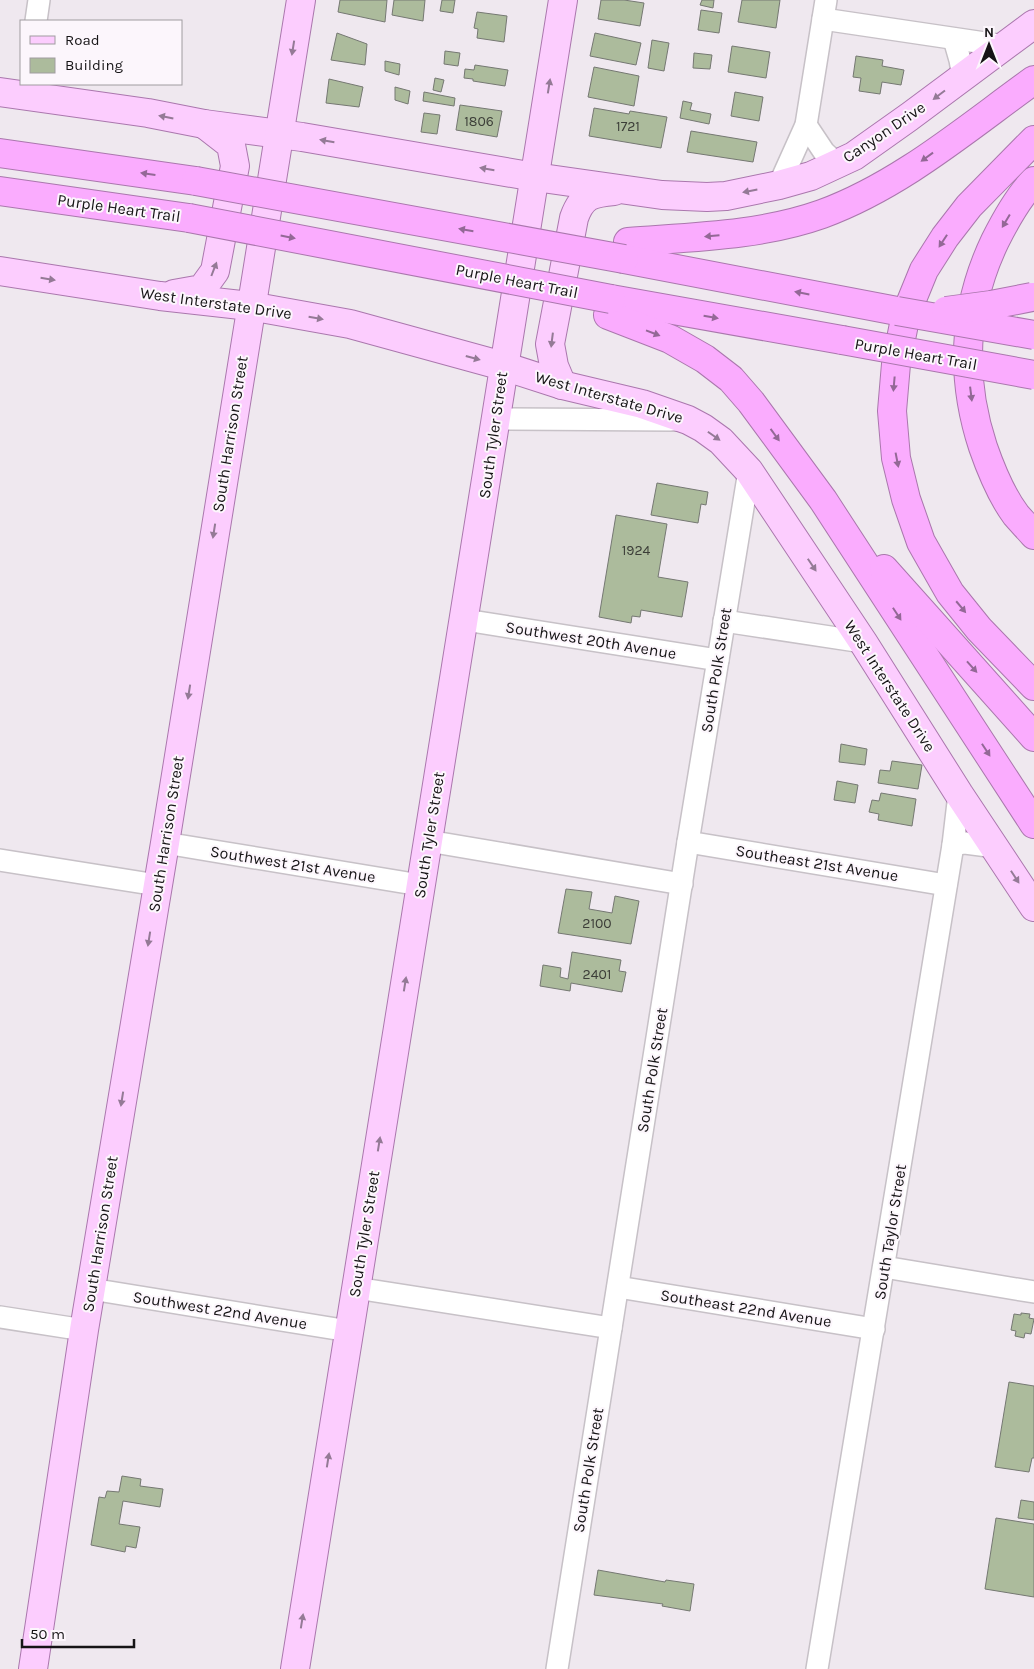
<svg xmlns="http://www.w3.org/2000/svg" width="1034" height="1669" font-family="Karla,sans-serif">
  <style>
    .building { fill: #acbb9c; stroke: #757872 }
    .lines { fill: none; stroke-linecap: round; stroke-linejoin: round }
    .minor-casing { stroke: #c7c1c7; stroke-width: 24 }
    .major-casing { stroke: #aa77ad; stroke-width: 30 }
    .highway-casing { stroke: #aa77ad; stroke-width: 30 }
    .minor { stroke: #fff; stroke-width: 21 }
    .major { stroke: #fccdfe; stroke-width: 28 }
    .highway { stroke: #faacfe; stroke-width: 28 }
    .highway-bridge-casing { stroke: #aa77ad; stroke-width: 30; stroke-linecap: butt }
    .highway-bridge { stroke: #faacfe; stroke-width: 28 }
    .oneway { fill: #947a96 }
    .oneway2 { fill: #936896 }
    .labels { text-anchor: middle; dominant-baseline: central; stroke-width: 4; stroke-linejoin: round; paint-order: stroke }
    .number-label { font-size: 14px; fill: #3c3e38 }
    .street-label { font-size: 16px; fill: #161416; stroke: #fcf6fc }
  </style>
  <rect width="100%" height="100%" fill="#efe8ef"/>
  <g class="building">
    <path d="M340,0H387L385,22L338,12Z"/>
    <path d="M394,0H425L423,21L392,15Z"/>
    <path d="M442,0H455L453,13L440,11Z"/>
    <path d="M601,0H624L644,3L640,26L598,19Z"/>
    <path d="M702,0H714L713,8L700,5Z"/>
    <path d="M742,0H780L776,28L738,22Z"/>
    <path d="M701,10L722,13L719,33L698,30Z"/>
    <path d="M477,12L507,16L504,42L477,38L478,29L474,28Z"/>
    <path d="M337,33L367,44L365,65L331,60Z"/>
    <path d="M595,33L641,43L636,65L590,56Z"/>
    <path d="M652,40L669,43L664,71L648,68Z"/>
    <path d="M732,46L770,52L766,78L728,72Z"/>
    <path d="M445,51L460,53L458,66L444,64Z"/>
    <path d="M694,53L712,55L710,69L693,68Z"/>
    <path d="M856,56L883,60L882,66L904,70L901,85L882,82L880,94L859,91L861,78L853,77Z"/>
    <path d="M385,61L400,64L399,75L385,71Z"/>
    <path d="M475,65L508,70L505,86L473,81V79L464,78L465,69L474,70Z"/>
    <path d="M594,67L639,76L634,106L588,97Z"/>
    <path d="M435,78L444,80L441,92L433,90Z"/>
    <path d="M329,79L363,87L359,107L326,103Z"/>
    <path d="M395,87L410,91L408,104L395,100Z"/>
    <path d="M424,92L455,98L454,106L423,101Z"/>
    <path d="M735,92L763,97L759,121L731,116Z"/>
    <path d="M683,101L692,103L690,110L711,114L709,124L680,118Z"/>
    <path d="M460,105L502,111L497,137L456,130Z"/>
    <path d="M594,108L629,114L630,111L667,117L661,148L589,136Z"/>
    <path d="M424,113L440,115L437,134L421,132Z"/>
    <path d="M691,131L757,142L753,162L687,152Z"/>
    <path d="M657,483L708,492L706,505L701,504L698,523L651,515Z"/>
    <path d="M616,515L667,524L658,577L688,582L682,617L641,610L640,617L632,616L631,623L599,617Z"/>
    <path d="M841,744L867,749L865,765L839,762Z"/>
    <path d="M892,761L922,765L918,789L878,783L880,770L890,771Z"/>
    <path d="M837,781L858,785L855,803L834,800Z"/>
    <path d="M881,793L916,799L912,826L878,820L879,814L869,812L872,800L879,801Z"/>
    <path d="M566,889L592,892L589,909L612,913L615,896L639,901L631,944L558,933Z"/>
    <path d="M572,952L621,960L619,971L626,972L622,992L571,983L570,991L540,986L543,965L561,968L560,977L568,979Z"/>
    <path d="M1021,1313L1030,1314L1029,1318L1034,1319L1031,1334L1025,1333L1024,1338L1015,1336L1016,1331L1011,1330L1014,1314L1021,1315Z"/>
    <path d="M1009,1382L1034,1386V1458H1032L1029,1472L995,1467Z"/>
    <path d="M122,1476L141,1479L140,1486L163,1489L160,1507L123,1501L119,1524L140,1527L136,1548L126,1546L125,1552L91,1545L99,1497L105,1498L107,1491L119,1492Z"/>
    <path d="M1021,1500L1034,1502V1520L1018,1518Z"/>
    <path d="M996,1518L1034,1524V1597L985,1589Z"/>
    <path d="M598,1570L665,1582L666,1580L694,1584L690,1611L662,1606L663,1604L594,1595Z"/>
  </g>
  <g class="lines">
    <g class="minor-casing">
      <g id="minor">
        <path d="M823,19L1005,46"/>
        <path d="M36,21L39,0"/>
        <path d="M954,39L960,60L963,77"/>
        <path d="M806,125L824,152L837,164"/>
        <path d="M779,185L806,125L826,0"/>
        <path d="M496,419L676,420"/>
        <path d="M465,620L718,660"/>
        <path d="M724,621L863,642"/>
        <path d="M428,841L682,884"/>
        <path d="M688,842L946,885"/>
        <path d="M165,843L420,885"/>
        <path d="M953,845L965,843L996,847"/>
        <path d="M0,860L157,885"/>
        <path d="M884,1267L1034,1292"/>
        <path d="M618,1287L874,1329"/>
        <path d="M356,1288L611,1328"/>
        <path d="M91,1289L349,1331"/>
        <path d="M0,1317L84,1330"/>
        <path d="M557,1669L688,842L749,471"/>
        <path d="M817,1669L953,845L959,794"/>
      </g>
    </g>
    <g class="major-casing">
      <g id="major">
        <path d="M0,92L148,113L204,124L302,137L535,177L662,195L707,197L726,196L779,185L811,176L854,156L909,117L1034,24"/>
        <path d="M0,271L160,296L250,306L350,324L503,366L562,385L642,404L688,420L703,428L721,441L749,471L863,642L959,794L1034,907"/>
        <path d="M174,294L202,289L215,271L235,166L231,145L204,124"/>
        <path d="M562,385L554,366L550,344L574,218C582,195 592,193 614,191"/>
        <path d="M33,1669L84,1330L165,843L301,0"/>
        <path d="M295,1669L563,0"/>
      </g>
    </g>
    <g class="highway-casing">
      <g id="highway">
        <path d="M1034,140L969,206L945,237L924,270L906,314L896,364L892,411L896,458L906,499L921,542L950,593L979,629L1034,686"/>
        <path d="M0,153L196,181"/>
        <path d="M1034,181C1018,197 1005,221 995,241C963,308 960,377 983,447C991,470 1001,495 1016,515C1022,522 1028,528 1034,535"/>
        <path d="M0,191L189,218"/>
        <path d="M628,242C693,237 760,236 822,214C901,185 967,128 1034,80"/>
        <path d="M624,259L897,311"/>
        <path d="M611,299L842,340"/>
        <path d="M608,315L670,339L705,359L731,379L751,402L823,500L1034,824"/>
        <path d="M884,569L1034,737"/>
      </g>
    </g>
    <use href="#minor" class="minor"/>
    <use href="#major" class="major"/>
    <use href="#highway" class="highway"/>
    <g class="highway-bridge-casing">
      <g id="highway-bridge">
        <path d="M196,181L624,259"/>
        <path d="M189,218L611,299"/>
        <path d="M897,311L1034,335"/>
        <path d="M946,311L991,305L1032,297"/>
        <path d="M842,340L1034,375"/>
      </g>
    </g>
    <use href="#highway-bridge" class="highway-bridge"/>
  </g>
  <defs><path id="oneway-solid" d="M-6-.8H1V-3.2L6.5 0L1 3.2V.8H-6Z" transform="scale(1.25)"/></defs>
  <g class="oneway">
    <use href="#oneway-solid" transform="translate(293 48) rotate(99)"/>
    <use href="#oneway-solid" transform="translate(549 86) rotate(-81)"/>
    <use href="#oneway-solid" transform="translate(939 95) rotate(143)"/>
    <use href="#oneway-solid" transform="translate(166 117) rotate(-169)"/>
    <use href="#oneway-solid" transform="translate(327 141) rotate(-170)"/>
    <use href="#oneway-solid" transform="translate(487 169) rotate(-170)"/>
    <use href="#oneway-solid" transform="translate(750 191) rotate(169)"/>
    <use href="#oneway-solid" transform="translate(214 269) rotate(-69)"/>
    <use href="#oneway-solid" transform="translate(48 279) rotate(9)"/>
    <use href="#oneway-solid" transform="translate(316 318) rotate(10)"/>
    <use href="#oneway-solid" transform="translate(552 340) rotate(97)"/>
    <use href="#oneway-solid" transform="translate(473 358) rotate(15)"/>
    <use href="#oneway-solid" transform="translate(714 436) rotate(35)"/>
    <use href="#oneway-solid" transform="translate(214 531) rotate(99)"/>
    <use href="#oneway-solid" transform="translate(812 565) rotate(56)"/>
    <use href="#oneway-solid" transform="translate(189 692) rotate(99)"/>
    <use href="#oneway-solid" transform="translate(1015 877) rotate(57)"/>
    <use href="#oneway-solid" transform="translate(149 939) rotate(99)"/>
    <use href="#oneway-solid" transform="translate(405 984) rotate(-81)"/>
    <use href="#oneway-solid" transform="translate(122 1099) rotate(99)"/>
    <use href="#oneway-solid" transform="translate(379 1144) rotate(-81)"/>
    <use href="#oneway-solid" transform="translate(328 1460) rotate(-81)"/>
    <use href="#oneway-solid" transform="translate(302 1621) rotate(-81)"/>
  </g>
  <g class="oneway2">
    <use href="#oneway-solid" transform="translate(927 157) rotate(144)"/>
    <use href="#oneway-solid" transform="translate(148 174) rotate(-172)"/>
    <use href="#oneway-solid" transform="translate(1006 221) rotate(121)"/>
    <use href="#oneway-solid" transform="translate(466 230) rotate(-170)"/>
    <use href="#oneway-solid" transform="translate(712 236) rotate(175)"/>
    <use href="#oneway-solid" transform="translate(288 237) rotate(11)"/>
    <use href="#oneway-solid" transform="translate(943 241) rotate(123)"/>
    <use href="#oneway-solid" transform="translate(802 293) rotate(-169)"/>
    <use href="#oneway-solid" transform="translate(711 317) rotate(10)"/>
    <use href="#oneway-solid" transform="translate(653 333) rotate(21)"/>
    <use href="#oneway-solid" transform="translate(894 384) rotate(95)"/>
    <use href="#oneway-solid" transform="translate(971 394) rotate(83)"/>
    <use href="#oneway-solid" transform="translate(775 435) rotate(54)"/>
    <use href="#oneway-solid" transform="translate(897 460) rotate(79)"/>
    <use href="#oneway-solid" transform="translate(961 607) rotate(50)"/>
    <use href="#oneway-solid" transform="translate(897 614) rotate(57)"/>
    <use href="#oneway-solid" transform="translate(972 667) rotate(48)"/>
    <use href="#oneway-solid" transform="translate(986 750) rotate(57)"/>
  </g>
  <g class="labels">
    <g class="number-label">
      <text x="479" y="121">1806</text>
      <text x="628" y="126">1721</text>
      <text x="636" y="550">1924</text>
      <text x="597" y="923">2100</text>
      <text x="597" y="974">2401</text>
    </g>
    <g class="street-label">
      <text transform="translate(884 132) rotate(-34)">Canyon Drive</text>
      <text transform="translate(119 208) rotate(8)">Purple Heart Trail</text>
      <text transform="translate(517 281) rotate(11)">Purple Heart Trail</text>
      <text transform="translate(216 303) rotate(8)">West Interstate Drive</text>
      <text transform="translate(916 354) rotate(10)">Purple Heart Trail</text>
      <text transform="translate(609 397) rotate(16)">West Interstate Drive</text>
      <text transform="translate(230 434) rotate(-81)">South Harrison Street</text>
      <text transform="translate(493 435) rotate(-82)">South Tyler Street</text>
      <text transform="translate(591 640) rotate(9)">Southwest 20th Avenue</text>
      <text transform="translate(716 670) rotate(-81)">South Polk Street</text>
      <text transform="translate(890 686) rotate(57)">West Interstate Drive</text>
      <text transform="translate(166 834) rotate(-81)">South Harrison Street</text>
      <text transform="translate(429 835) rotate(-81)">South Tyler Street</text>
      <text transform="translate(817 863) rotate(9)">Southeast 21st Avenue</text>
      <text transform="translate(293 864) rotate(9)">Southwest 21st Avenue</text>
      <text transform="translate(652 1070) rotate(-81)">South Polk Street</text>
      <text transform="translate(890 1232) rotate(-81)">South Taylor Street</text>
      <text transform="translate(100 1234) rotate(-81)">South Harrison Street</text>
      <text transform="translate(364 1234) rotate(-81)">South Tyler Street</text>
      <text transform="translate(746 1308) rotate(9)">Southeast 22nd Avenue</text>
      <text transform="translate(220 1310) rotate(9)">Southwest 22nd Avenue</text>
      <text transform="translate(588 1470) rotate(-81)">South Polk Street</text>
    </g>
  </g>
  <rect x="20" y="20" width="162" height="65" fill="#fcf6fc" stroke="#a09ca0"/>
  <rect x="30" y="36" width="25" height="8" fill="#fccdfe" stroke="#a09ca0"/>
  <text x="65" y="45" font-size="15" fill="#161416">Road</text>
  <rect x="30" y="58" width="25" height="15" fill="#acbb9c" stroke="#a09ca0"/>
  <text x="65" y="70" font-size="15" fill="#161416">Building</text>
  <g transform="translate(989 45)" stroke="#fcf6fc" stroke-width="4" paint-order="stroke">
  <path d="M0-4L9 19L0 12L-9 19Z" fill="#161416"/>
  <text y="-8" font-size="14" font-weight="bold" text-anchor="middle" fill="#161416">N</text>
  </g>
  <path d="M22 1639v8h112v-8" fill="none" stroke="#161416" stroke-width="2.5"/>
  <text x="30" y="1639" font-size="15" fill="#161416" stroke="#fcf6fc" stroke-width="4" paint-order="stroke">50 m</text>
</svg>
